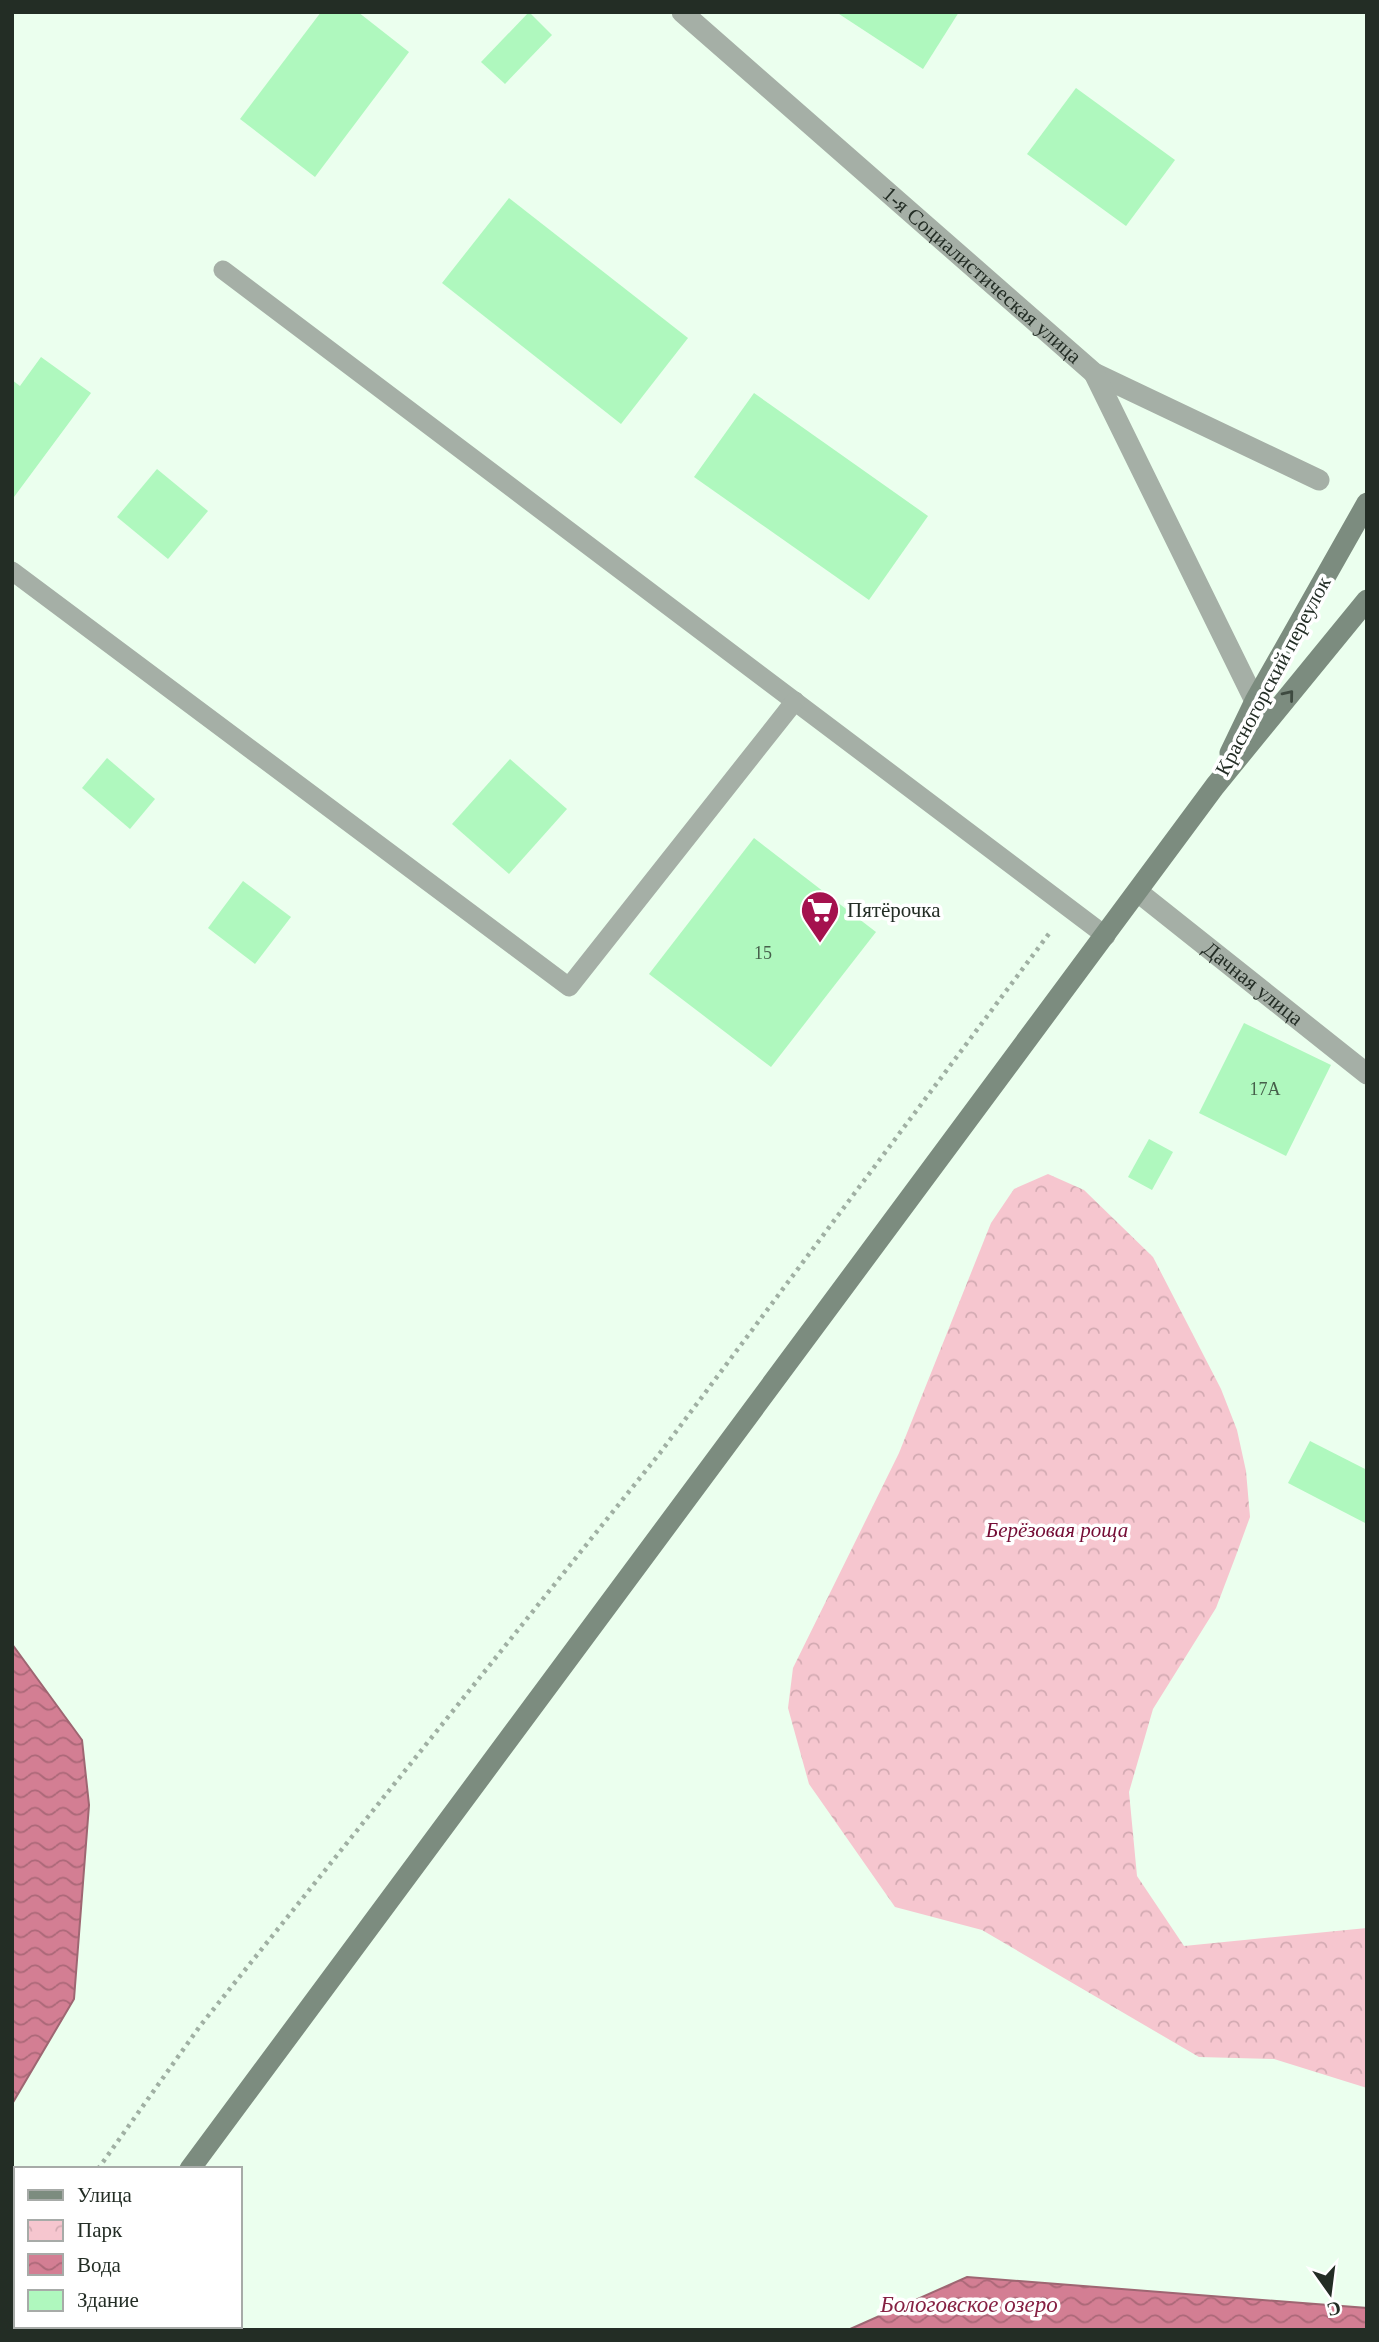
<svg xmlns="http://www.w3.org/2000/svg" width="1379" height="2342" font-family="'Times New Roman',serif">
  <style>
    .park { fill: url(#park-crowns) }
    .water { fill: url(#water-waves); stroke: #9e6672; stroke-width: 2 }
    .building { fill: #aff8be }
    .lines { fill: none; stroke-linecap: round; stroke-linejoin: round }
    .path { stroke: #a0b0a3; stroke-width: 4.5; stroke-dasharray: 3.5 5; stroke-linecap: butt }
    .lane { stroke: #a5afa6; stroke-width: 19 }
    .street { stroke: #a5afa6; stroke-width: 21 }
    .secondary { stroke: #7c8c7f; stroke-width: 21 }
    .oneway { stroke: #3e4a40 }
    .labels { text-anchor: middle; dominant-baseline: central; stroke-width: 7; stroke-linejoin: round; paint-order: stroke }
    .number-label { font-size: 18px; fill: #46604b }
    .street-label { font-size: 21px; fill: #232d25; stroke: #fff }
    .poi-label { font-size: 21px; fill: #232d25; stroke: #fff; text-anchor: start }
    .park-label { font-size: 21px; font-style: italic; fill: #740c35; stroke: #fff }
    .water-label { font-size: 23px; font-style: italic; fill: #862143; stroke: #fff }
  </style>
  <defs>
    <pattern id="park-crowns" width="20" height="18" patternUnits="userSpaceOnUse" patternTransform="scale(1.75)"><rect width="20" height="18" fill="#f6c6cf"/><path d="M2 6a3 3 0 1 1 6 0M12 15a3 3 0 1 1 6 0" fill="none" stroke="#d3aab2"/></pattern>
    <pattern id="water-waves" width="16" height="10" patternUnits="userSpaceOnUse" patternTransform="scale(1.75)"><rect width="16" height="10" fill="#d37e93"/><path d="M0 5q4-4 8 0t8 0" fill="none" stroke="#ab6878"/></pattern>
  </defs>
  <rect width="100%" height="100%" fill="#ebffee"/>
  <path class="park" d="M1048,1174L1084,1190L1153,1257L1221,1389L1237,1430L1246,1471L1250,1517L1235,1558L1216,1608L1153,1709L1129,1792L1137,1876L1184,1946L1367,1928V2088L1274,2059L1199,2057L982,1930L895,1907L809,1784L788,1708L793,1668L899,1453L991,1223L1014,1189Z"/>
  <g class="water">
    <path d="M12,1644L82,1740L89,1805L74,1999L12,2104Z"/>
    <path d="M967,2277L1367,2308V2330H848Z"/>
  </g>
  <g class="building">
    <path d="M321,12H358L409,52L315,177L240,119Z"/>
    <path d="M529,12L552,35L505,84L481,62Z"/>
    <path d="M836,12H959L923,69Z"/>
    <path d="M1076,88L1175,160L1126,226L1027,154Z"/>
    <path d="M509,198L688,338L621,424L442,283Z"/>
    <path d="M41,357L91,393L14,497L12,380L20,386Z"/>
    <path d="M754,393L928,516L869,600L694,477Z"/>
    <path d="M157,469L208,511L168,559L117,517Z"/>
    <path d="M107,758L155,799L130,829L82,788Z"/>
    <path d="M510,759L567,809L509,874L452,824Z"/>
    <path d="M754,838L876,932L771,1067L649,974Z"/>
    <path d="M243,881L291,917L255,964L208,928Z"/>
    <path d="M1244,1023L1331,1065L1286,1156L1199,1113Z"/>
    <path d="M1149,1139L1173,1152L1152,1190L1128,1177Z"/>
    <path d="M1310,1441L1367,1470V1524L1288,1483Z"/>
  </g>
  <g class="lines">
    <g class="path">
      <path d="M98,2169L200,2026L660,1453L1051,931"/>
      <path d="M12,2289L16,2284"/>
    </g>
    <g class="lane">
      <path d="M223,270L1106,936"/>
      <path d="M12,571L569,987L795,701"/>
    </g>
    <g class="street">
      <path id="s1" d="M682,12L1094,373L1319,480"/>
      <path d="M1094,373L1255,701"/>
      <path id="s2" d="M1138,892L1367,1074"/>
    </g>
    <g class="secondary">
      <path d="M1230,753L1255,701L1367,503"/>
      <path d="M190,2169L1215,786L1367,600"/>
      <path d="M74,2330L76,2326"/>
    </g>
  </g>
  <defs><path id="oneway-chevron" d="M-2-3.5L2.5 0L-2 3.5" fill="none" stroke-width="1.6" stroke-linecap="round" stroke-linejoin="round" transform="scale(1.75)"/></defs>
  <use class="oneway" href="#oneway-chevron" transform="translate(1289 695) rotate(-51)"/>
  <defs>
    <g id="supermarket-pin" transform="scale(2.0125)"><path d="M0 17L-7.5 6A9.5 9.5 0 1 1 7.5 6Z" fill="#a5114e" stroke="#fff"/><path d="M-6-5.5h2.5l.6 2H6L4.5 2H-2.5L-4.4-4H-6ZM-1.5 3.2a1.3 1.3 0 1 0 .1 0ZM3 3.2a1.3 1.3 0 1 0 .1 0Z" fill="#fff"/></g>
  </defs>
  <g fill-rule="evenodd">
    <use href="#supermarket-pin" x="820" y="910"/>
  </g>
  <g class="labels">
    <g class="number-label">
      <text x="763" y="953">15</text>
      <text x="1265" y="1089">17А</text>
    </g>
    <g class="street-label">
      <text stroke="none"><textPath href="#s1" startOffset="399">1-я Социалистическая улица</textPath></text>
      <text transform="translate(1273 676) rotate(-62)">Красногорский переулок</text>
      <text stroke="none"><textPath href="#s2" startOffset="147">Дачная улица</textPath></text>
    </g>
    <g class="poi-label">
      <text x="847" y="910">Пятёрочка</text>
    </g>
    <g class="park-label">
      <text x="1057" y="1530">Берёзовая роща</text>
    </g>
    <g class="water-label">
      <text x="969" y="2304">Бологовское озеро</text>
    </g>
  </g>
  <rect width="1379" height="2342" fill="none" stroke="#232d25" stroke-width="28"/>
  <rect x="14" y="2167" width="228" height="161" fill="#ffffff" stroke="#a7aba8" stroke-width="2"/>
  <rect x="28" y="2190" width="35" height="10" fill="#7c8c7f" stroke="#a7aba8" stroke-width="2"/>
  <text x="77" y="2202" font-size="21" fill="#232d25">Улица</text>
  <rect x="28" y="2220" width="35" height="21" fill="url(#park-crowns)" stroke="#a7aba8" stroke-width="2"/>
  <text x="77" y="2237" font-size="21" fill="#232d25">Парк</text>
  <rect x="28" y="2254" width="35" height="21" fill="url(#water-waves)" stroke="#a7aba8" stroke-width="2"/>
  <text x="77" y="2272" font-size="21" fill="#232d25">Вода</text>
  <rect x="28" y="2290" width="35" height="21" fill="#aff8be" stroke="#a7aba8" stroke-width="2"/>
  <text x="77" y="2307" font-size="21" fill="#232d25">Здание</text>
  <g transform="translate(1330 2293) rotate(166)" stroke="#ffffff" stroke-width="5" paint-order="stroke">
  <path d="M0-5L12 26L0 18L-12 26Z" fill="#232d25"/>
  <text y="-10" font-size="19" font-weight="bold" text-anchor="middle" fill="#232d25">С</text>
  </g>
</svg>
